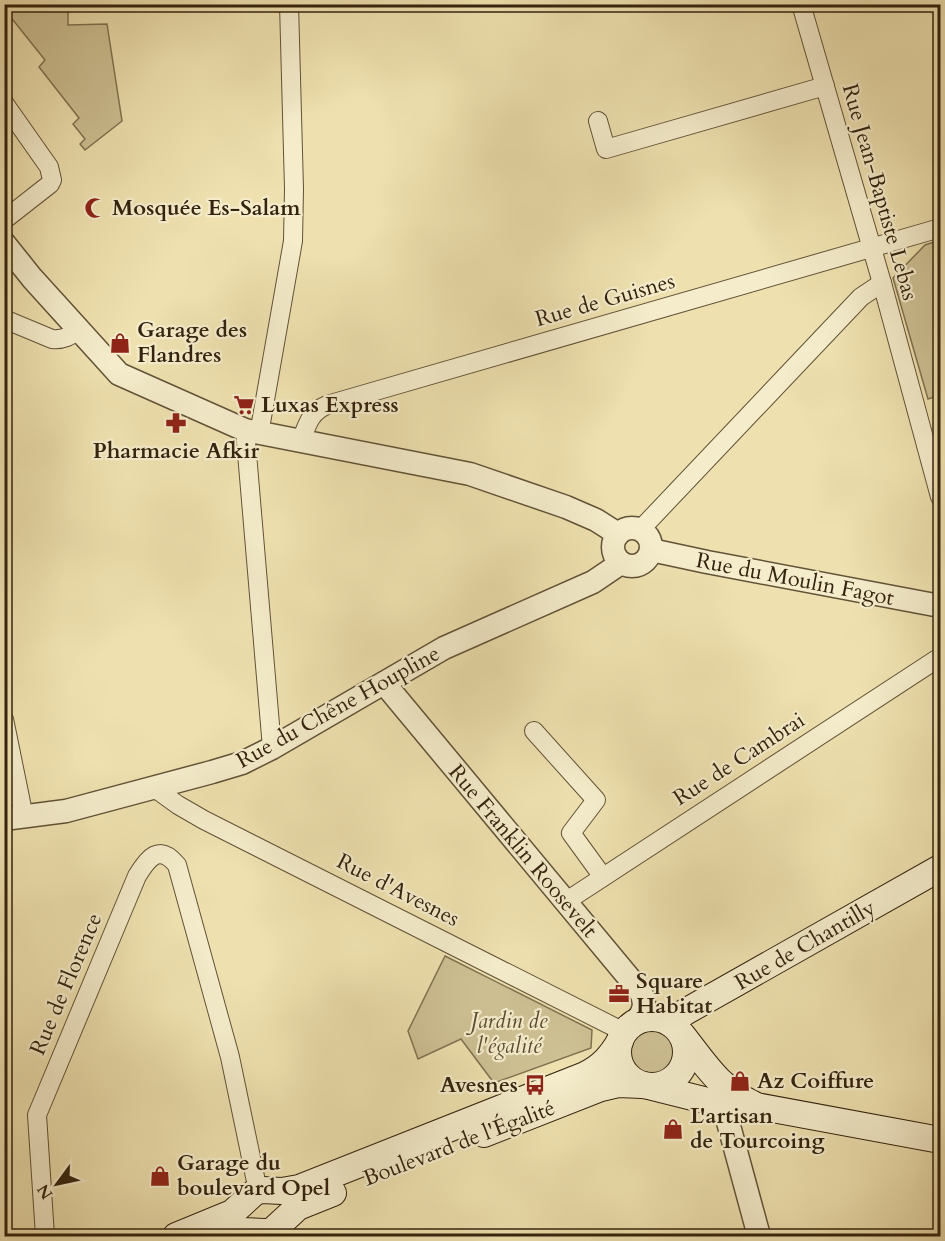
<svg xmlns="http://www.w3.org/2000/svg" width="945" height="1241" font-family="Cardo,serif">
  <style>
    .green { fill: #cec194; stroke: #817252; stroke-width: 1.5 }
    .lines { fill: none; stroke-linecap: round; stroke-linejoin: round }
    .minor-casing { stroke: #625237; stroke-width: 20 }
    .tertiary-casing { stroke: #625237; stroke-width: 25 }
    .secondary-casing { stroke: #34230f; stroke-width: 28 }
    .minor { stroke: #f4eccb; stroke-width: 18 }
    .tertiary { stroke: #f4eccb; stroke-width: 22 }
    .secondary { stroke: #f4eccb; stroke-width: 26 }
    .labels { text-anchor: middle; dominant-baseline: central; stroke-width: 4.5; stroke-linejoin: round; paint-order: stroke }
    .street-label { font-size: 22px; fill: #34230f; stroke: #f4eccb }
    .poi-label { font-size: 22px; font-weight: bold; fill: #34230f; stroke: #f4eccb; text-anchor: start }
    .park-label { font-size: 22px; font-style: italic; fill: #5a4a30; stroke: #f4eccb }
  </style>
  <rect width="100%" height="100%" fill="#eee1af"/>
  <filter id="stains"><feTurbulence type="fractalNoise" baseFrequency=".00333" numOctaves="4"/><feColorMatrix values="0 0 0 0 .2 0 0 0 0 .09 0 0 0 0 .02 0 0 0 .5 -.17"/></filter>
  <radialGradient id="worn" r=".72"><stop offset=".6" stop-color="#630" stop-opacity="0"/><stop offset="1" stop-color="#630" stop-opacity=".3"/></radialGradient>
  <g class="green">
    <path d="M10,4L68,5V25L107,24L122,121L85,150L80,144L85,139L73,124L79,118L39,67L45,60L5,10Z"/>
    <path d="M940,240V395L928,399L893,278L925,245Z"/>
    <path d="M445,956L592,1030L591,1048L494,1083L461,1039L418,1059L408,1031Z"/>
    <circle cx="654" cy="1053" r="23"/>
  </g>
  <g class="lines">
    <g class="minor-casing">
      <g id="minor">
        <path d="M801,4L882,283L940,497"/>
        <path d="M4,103L49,167L52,180L50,184L4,220"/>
        <path d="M598,121L606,149L825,86"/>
        <path d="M4,319L52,339C64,340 70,336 79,330"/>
        <path d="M245,430L272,748"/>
        <path d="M259,434L293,241L294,189L289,4"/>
        <path d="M301,441C307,425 310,412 327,405L940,228"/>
        <path d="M640,530L861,297L882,283"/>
        <path d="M4,719L24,817"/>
        <path d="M534,731L596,800L571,833L603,877"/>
        <path d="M153,787L178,805L204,820L624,1032"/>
        <path d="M565,902L940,657"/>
        <path d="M45,1236L37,1115L137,876C148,858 159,843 177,865L230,1057L258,1191"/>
      </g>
    </g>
    <g class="tertiary-casing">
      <g id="tertiary">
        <path d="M4,243L32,278L119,374L245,430L470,474L566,507L596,520L618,534"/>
        <circle cx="632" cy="547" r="19"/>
        <path d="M651,550L707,562L940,606"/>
        <path d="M384,683L640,991C647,1003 644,1013 634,1023"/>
        <path d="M4,819L66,811L212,772L242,763L272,748L444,648L593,582L621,563"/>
        <path d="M728,1090L724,1104L725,1111L759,1236"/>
      </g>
    </g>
    <g class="secondary-casing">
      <g id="secondary">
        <circle cx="652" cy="1052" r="34"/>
        <path d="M670,1023L685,1012L940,868"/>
        <path d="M683,1036C705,1064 720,1089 753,1104"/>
        <path d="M652,1087L716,1103L756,1106L940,1140"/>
        <path d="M484,1134L601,1088L618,1084L643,1085"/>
        <path d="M176,1236L232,1213L255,1192L262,1190L282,1191L299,1188L585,1075C602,1067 611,1056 620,1041"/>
        <path d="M223,1236L242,1231L265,1232L272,1231L298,1207L333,1193"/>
      </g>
    </g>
    <use href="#minor" class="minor"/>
    <use href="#tertiary" class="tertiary"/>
    <use href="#secondary" class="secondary"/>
  </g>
  <defs>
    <g id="mosque-bare" transform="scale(1.62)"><path d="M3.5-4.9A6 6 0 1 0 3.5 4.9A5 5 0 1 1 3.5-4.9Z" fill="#8f2418" stroke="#f4eccb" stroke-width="2.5" paint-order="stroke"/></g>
    <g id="shop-bare" transform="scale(1.62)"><path d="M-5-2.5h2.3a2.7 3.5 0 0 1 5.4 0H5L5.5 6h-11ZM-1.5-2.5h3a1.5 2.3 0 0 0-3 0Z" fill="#8f2418" stroke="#f4eccb" stroke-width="2.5" paint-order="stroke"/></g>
    <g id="supermarket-bare" transform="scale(1.62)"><path d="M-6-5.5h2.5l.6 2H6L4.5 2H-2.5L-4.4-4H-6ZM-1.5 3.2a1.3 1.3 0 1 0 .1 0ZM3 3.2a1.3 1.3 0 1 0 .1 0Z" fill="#8f2418" stroke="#f4eccb" stroke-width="2.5" paint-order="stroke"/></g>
    <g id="pharmacy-bare" transform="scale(1.62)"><path d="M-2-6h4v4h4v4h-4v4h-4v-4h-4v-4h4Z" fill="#8f2418" stroke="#f4eccb" stroke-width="2.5" paint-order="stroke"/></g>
    <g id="office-bare" transform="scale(1.62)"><path d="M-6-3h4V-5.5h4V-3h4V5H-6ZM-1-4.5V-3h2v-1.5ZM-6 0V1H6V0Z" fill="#8f2418" stroke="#f4eccb" stroke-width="2.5" paint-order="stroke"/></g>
    <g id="bus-bare" transform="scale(1.62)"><path d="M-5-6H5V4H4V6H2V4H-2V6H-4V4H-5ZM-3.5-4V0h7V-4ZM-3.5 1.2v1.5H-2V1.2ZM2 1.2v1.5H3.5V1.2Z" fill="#8f2418" stroke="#f4eccb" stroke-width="2.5" paint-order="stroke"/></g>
  </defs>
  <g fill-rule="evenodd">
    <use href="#mosque-bare" x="95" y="208"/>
    <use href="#shop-bare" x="120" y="343"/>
    <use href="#supermarket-bare" x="244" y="405"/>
    <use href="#pharmacy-bare" x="176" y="423"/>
    <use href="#office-bare" x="619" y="994"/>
    <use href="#shop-bare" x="740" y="1081"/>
    <use href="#bus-bare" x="535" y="1085"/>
    <use href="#shop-bare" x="673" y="1129"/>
    <use href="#shop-bare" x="160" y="1176"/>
  </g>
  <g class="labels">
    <g class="street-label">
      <text transform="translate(880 192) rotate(74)">Rue Jean-Baptiste Lebas</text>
      <text transform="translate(605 300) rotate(-16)">Rue de Guisnes</text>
      <text transform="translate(795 579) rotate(11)">Rue du Moulin Fagot</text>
      <text transform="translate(338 707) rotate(-29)">Rue du Chêne Houpline</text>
      <text transform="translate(739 759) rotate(-33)">Rue de Cambrai</text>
      <text transform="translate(523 851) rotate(50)">Rue Franklin Roosevelt</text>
      <text transform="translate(398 890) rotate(27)">Rue d'Avesnes</text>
      <text transform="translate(805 945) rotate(-30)">Rue de Chantilly</text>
      <text transform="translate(66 984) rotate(-67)">Rue de Florence</text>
      <text transform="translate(459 1143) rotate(-21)">Boulevard de l'Égalité</text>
    </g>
    <g class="poi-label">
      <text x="112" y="208">Mosquée Es-Salam</text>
      <text x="137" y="330">Garage des<tspan x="137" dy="25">Flandres</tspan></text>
      <text x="261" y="405">Luxas Express</text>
      <text x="176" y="451" text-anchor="middle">Pharmacie Afkir</text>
      <text x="636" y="981">Square<tspan x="636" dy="25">Habitat</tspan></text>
      <text x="757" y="1081">Az Coiffure</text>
      <text x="518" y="1085" text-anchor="end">Avesnes</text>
      <text x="690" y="1116">L'artisan<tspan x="690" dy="25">de Tourcoing</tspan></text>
      <text x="177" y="1163">Garage du<tspan x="177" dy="25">boulevard Opel</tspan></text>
    </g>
    <g class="park-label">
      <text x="509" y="1021">Jardin de<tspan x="509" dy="25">l'égalité</tspan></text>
    </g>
  </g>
  <rect width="945" height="1241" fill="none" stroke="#eee1af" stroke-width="24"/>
  <rect x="6" y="6" width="933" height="1229" fill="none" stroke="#34230f" stroke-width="3"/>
  <rect x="12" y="12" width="921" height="1217" fill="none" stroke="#34230f" stroke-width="1.5"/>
  <g transform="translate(57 1184) rotate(237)" stroke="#f4eccb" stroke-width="4.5" paint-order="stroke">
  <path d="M0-4.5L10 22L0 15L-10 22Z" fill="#34230f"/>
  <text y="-9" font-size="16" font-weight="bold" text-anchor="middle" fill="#34230f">N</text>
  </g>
  <rect width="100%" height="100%" filter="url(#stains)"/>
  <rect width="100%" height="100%" fill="url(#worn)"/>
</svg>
